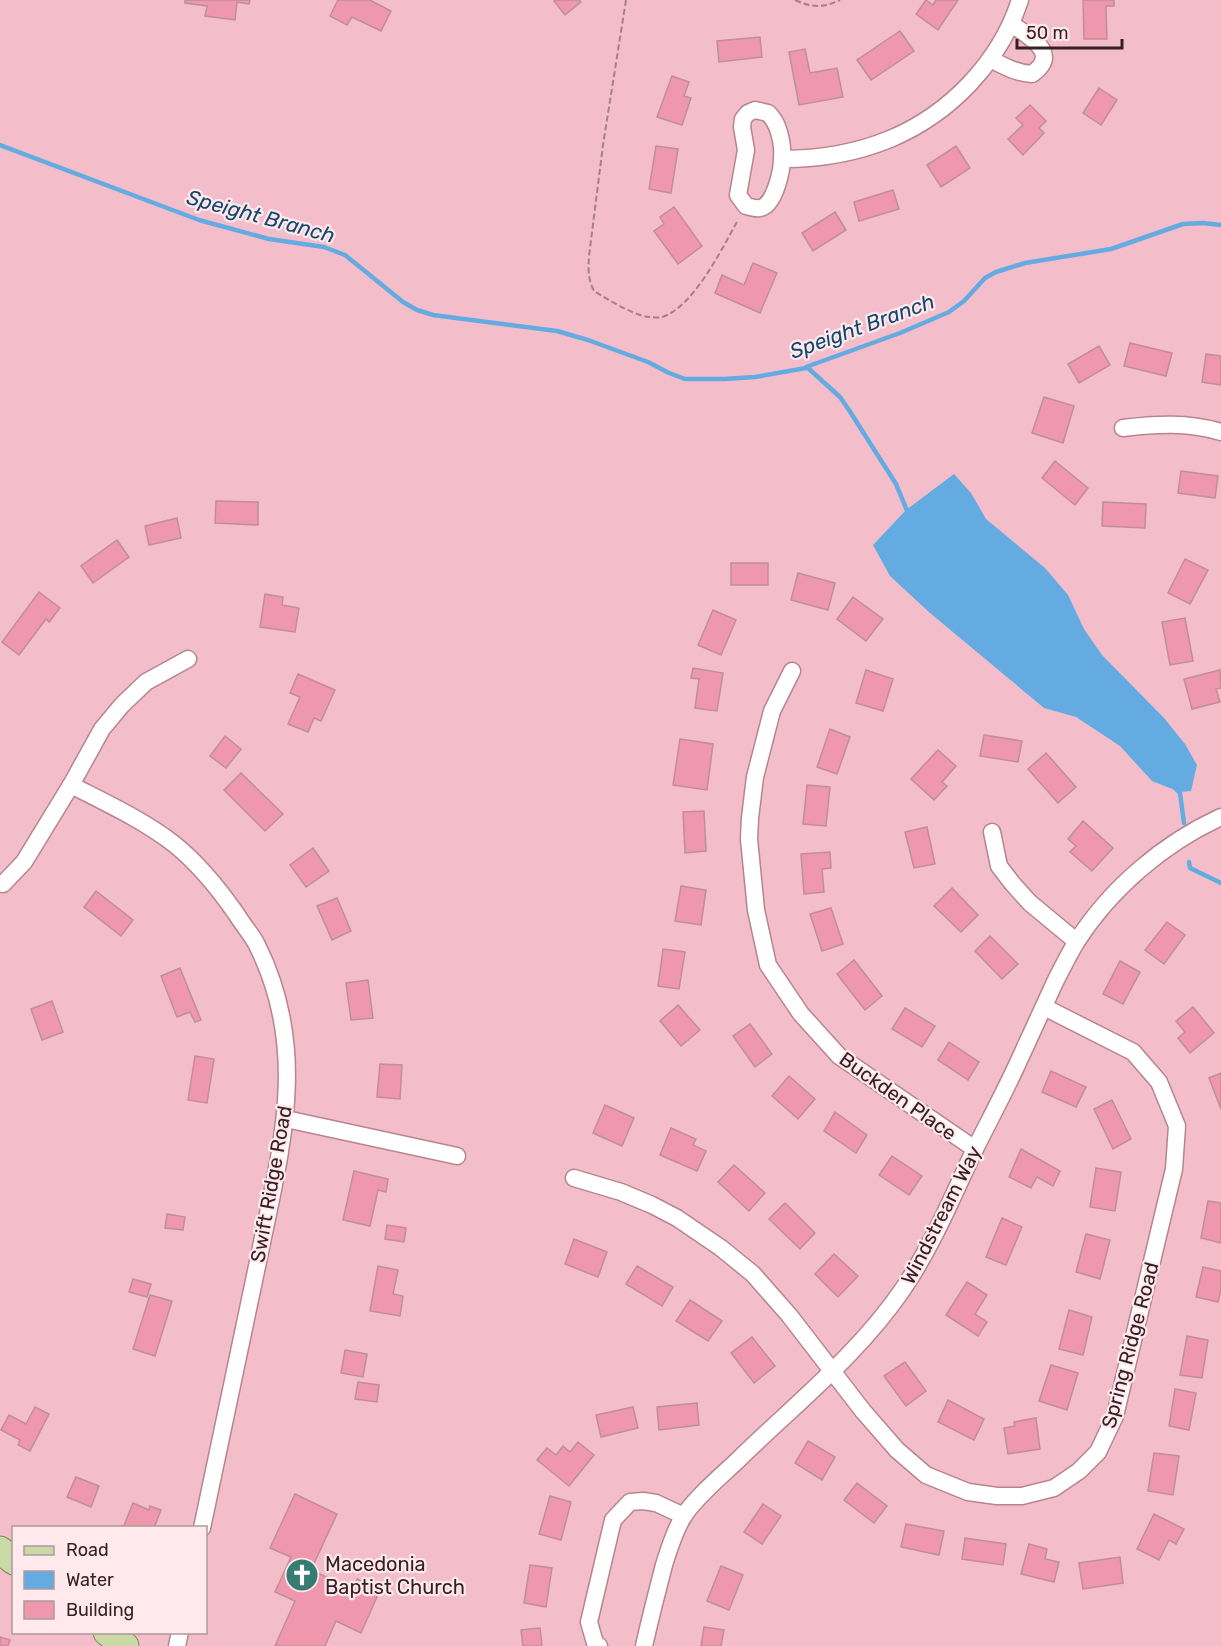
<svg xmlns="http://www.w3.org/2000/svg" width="1221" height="1646" font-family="Rubik,sans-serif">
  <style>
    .water { fill: #64abe1 }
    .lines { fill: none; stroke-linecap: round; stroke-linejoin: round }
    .stream { stroke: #64abe1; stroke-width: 4.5 }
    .building { fill: #ee97ad; stroke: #c08e9a; stroke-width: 1.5 }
    .minor-casing { stroke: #b68590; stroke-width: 19 }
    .primary-casing { stroke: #7e8852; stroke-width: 29 }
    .path { stroke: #a77f89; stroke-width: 2; stroke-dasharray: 6 3; stroke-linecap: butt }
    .minor { stroke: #fff; stroke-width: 16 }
    .primary { stroke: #cad9a6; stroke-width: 27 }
    .labels { text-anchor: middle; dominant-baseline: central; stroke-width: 4.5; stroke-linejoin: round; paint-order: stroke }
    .street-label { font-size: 20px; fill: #342025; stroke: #ffe9ed }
    .poi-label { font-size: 20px; fill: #342025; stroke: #ffe9ed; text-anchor: start }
    .water-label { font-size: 21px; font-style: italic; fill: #12486c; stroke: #ffe9ed }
  </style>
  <rect width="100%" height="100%" fill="#f3beca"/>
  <path class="water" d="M954,474L971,493L986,519L1045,568L1068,595L1084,629L1102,655L1164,718L1185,744L1197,765L1191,791L1180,792L1152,781L1120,746L1076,717L1044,708L930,613L890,576L873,545L906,510Z"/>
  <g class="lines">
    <g class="stream">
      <path d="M0,145L199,220L269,239L324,247L345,255L403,302L417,310L433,315L557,331L588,340L648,362L669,373L685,379H724L755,377L806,368V367L900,333L949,312L964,301L985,278L996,272L1025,263L1111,249L1183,224L1203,223L1221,225"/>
      <path d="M806,368H808L840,397L849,410L896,484L908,513"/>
      <path d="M1174,787L1180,793L1184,823"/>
      <path d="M1189,862L1190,868L1221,883"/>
    </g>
  </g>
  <g class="building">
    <path d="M185,0H250L249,4L237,2L235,20L205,16L207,6L185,3Z"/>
    <path d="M338,0H370L391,11L381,31L352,17L347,25L330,16Z"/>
    <path d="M556,0H579L581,2L565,15L554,1Z"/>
    <path d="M926,0L933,5L936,0H958L938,30L916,14Z"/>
    <path d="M1083,0H1114V6H1106L1107,39H1084Z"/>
    <path d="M900,31L914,51L871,80L857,60Z"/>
    <path d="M760,37L762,57L719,62L717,41Z"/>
    <path d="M805,49L810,73L837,68L843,97L799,105L789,52Z"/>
    <path d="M672,76L689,82L684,96L691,98L682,125L657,117Z"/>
    <path d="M1099,88L1117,100L1101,125L1083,113Z"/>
    <path d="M1030,105L1046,121L1039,128L1044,133L1023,155L1008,139L1023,125L1016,118Z"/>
    <path d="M656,146L678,149L671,193L649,189Z"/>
    <path d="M956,146L970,168L941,187L927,165Z"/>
    <path d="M893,190L899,209L859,221L854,202Z"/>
    <path d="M674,207L702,246L678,264L654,231L664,224L660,217Z"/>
    <path d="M835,212L846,230L813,251L802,233Z"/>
    <path d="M753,263L777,273L760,313L715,293L722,275L744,285Z"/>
    <path d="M1130,343L1172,353L1166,376L1124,366Z"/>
    <path d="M1099,346L1110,365L1079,383L1068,364Z"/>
    <path d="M1206,354L1221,356V385L1202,382Z"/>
    <path d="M1044,397L1074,406L1063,443L1032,433Z"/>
    <path d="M1055,461L1088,488L1075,505L1042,478Z"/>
    <path d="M1181,471L1218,476L1215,498L1178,493Z"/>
    <path d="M216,501L258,502V525L215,523Z"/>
    <path d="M1103,502L1146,504L1145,528L1102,526Z"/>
    <path d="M177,518L181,538L149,545L145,526Z"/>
    <path d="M117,540L129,557L93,583L81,566Z"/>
    <path d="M1185,559L1208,570L1190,604L1168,593Z"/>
    <rect x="731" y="563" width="37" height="22"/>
    <path d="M798,573L835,583L828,610L791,600Z"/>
    <path d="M39,592L60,608L49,622L46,619L19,655L2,642Z"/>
    <path d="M265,594L283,597L282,605L299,608L295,632L260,627Z"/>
    <path d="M853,597L883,619L866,641L837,619Z"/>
    <path d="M713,610L736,620L721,655L698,645Z"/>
    <path d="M1185,618L1193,661L1170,665L1162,622Z"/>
    <path d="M693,668L723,673L717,711L695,708L699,679L691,678Z"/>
    <path d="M866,670L893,679L883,711L856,703Z"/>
    <path d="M1220,670L1221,688L1216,689L1220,702L1192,709L1184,679Z"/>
    <path d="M298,674L335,690L321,721L314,718L308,732L288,724L300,697L290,693Z"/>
    <path d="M830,729L850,737L837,774L817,767Z"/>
    <path d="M984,735L1022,741L1018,762L980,756Z"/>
    <path d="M225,736L241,749L226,768L210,756Z"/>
    <path d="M680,739L713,744L707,790L673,785Z"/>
    <path d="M938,750L956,766L942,782L947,786L934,800L911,779Z"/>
    <path d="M1046,753L1076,787L1058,803L1028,769Z"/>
    <path d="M241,773L283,814L265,831L224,790Z"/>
    <path d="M807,785L830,787L826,826L803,824Z"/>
    <path d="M704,811L706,851L685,853L683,812Z"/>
    <path d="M1083,821L1113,848L1092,871L1070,852L1076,846L1068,839Z"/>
    <path d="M927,827L935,864L914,868L905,832Z"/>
    <path d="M313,848L329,871L306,887L290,865Z"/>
    <path d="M830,852L831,868L822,869L824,892L804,894L801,854Z"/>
    <path d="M681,886L706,890L701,925L675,921Z"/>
    <path d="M952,888L978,915L961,932L934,906Z"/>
    <path d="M96,891L133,920L121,936L84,907Z"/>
    <path d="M337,898L351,931L332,940L317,906Z"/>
    <path d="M831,908L843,944L822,951L810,914Z"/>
    <path d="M1167,922L1185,935L1164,964L1145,950Z"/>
    <path d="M990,936L1018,964L1002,979L975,951Z"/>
    <path d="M663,949L685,952L679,989L658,986Z"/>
    <path d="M854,960L882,996L865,1010L837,974Z"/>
    <path d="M1120,961L1140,972L1123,1004L1103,994Z"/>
    <path d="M180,968L201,1020L195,1022L190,1012L177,1017L161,976Z"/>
    <path d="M368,980L373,1018L351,1020L346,983Z"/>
    <path d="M52,1001L63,1032L42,1040L31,1009Z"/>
    <path d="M678,1005L700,1030L681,1046L660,1021Z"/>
    <path d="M1193,1007L1214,1033L1190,1053L1178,1038L1185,1032L1176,1021Z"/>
    <path d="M905,1008L935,1026L922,1047L892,1029Z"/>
    <path d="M750,1024L772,1054L755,1067L733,1036Z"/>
    <path d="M949,1042L979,1062L968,1080L938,1060Z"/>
    <path d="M195,1056L214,1059L207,1103L188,1100Z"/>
    <path d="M380,1064L402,1065L400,1099L377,1097Z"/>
    <path d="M1051,1071L1086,1087L1076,1107L1042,1092Z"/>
    <path d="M1221,1073V1109L1209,1078Z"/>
    <path d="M789,1076L815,1099L798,1119L772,1096Z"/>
    <path d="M1112,1100L1131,1139L1113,1149L1094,1109Z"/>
    <path d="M605,1105L634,1118L622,1146L593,1133Z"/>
    <path d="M835,1112L867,1135L856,1153L824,1131Z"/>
    <path d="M671,1128L696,1139L693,1145L706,1151L697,1171L660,1155Z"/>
    <path d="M1021,1149L1060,1171L1053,1186L1037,1177L1031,1188L1009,1177Z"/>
    <path d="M892,1156L922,1176L909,1195L879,1175Z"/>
    <path d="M734,1165L765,1193L749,1211L718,1182Z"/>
    <path d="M1096,1168L1121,1172L1115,1211L1090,1207Z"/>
    <path d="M354,1171L388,1179L386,1192L378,1190L370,1226L343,1220Z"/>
    <path d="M1208,1201L1221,1203V1243L1201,1238Z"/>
    <path d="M785,1203L815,1233L800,1249L769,1219Z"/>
    <path d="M167,1214L185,1217L183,1230L165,1228Z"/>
    <path d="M1002,1218L1022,1227L1006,1265L986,1257Z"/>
    <path d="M387,1225L406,1228L404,1242L385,1239Z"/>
    <path d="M1086,1234L1110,1240L1100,1279L1076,1272Z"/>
    <path d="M574,1239L607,1252L598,1277L565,1264Z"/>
    <path d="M834,1254L858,1276L838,1297L815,1274Z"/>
    <path d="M378,1266L398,1270L393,1294L403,1296L400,1316L370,1311Z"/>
    <path d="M637,1266L673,1287L662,1306L626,1284Z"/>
    <path d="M1203,1267L1221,1271V1290L1218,1302L1196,1297Z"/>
    <path d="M133,1279L151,1284L147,1297L129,1292Z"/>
    <path d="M967,1282L987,1295L975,1314L987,1322L978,1336L946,1315Z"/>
    <path d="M150,1295L172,1301L155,1356L133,1349Z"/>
    <path d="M690,1300L722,1321L708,1341L676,1321Z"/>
    <path d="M1069,1310L1092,1317L1083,1355L1059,1349Z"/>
    <path d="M1187,1336L1208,1340L1202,1378L1180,1375Z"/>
    <path d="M752,1337L775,1366L754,1383L731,1353Z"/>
    <path d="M345,1350L367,1354L363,1377L341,1373Z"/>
    <path d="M905,1362L926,1391L906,1406L884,1376Z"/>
    <path d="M1051,1365L1078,1373L1067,1410L1039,1401Z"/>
    <path d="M358,1382L379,1385L377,1402L355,1399Z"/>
    <path d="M1175,1389L1196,1393L1189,1430L1169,1426Z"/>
    <path d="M948,1400L984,1419L974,1440L938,1422Z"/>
    <path d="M697,1403L699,1425L659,1430L657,1407Z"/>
    <path d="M35,1407L49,1414L30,1451L18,1445L20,1440L1,1430L9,1415L26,1424Z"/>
    <path d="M633,1407L638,1428L601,1437L596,1415Z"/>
    <path d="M1036,1418L1040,1449L1008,1454L1004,1428L1015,1426L1014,1422Z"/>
    <path d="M808,1441L835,1457L822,1480L795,1463Z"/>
    <path d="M578,1442L594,1455L569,1486L537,1460L547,1448L556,1455L563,1446L570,1452Z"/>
    <path d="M1154,1453L1179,1456L1173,1495L1148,1491Z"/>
    <path d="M76,1477L99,1486L91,1507L67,1497Z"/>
    <path d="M857,1483L887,1506L874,1523L844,1500Z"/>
    <path d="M295,1494L337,1514L311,1570L352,1589L357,1579L380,1590L361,1633L336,1621L325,1646H275L295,1601L275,1592L291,1557L270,1548Z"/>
    <path d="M550,1496L571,1502L561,1540L539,1534Z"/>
    <path d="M133,1503L149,1510L150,1506L161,1510L154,1528H123Z"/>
    <path d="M763,1504L781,1516L762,1544L744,1532Z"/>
    <path d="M1154,1514L1184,1529L1176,1544L1169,1540L1159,1560L1137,1549Z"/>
    <path d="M906,1524L944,1531L939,1555L901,1547Z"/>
    <path d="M965,1538L1006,1544L1003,1565L962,1559Z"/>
    <path d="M1029,1544L1047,1549L1045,1559L1059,1562L1054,1582L1021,1574Z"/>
    <path d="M1120,1557L1123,1583L1083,1589L1079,1563Z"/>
    <path d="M530,1565L552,1568L546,1607L524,1603Z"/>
    <path d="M721,1566L743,1575L729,1610L707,1601Z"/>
    <path d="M704,1627L724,1630L721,1646H701Z"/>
    <path d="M540,1628L542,1646H523L521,1630Z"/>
    <path d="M0,1637L10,1640L8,1646H0Z"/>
  </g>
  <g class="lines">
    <g class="minor-casing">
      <g id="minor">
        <path d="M990,59C1004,66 1016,73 1032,74C1061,53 1030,38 1012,24"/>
        <path d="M755,110L768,113C773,118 776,123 778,129C781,138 783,148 782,158C782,170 775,205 760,208C756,209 751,207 746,206L738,195L746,150L742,127L743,119L748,113Z"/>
        <path d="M783,159C819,159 856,153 890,139C950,114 1000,62 1020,0"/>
        <path d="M1123,428C1156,424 1188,422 1221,432"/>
        <path d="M792,671L772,711L755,777L750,818L749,839L756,910L768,965L801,1014L839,1056L975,1149"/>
        <path d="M71,785C106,803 143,820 174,844C199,864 219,889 237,915C243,925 252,935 257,945C309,1049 282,1145 260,1252C241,1344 222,1436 202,1528"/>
        <path d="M992,832L999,866L1012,883L1030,903L1076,941"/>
        <path d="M3,884L24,862L71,785L102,729L122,705L146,682L188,659"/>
        <path d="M286,1119L457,1156"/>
        <path d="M574,1178L621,1192L652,1205L677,1218L721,1248L753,1274L789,1315L863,1411L897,1450L926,1475L968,1492L997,1496H1022L1054,1488L1079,1471L1098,1452L1115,1416L1174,1169L1177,1126L1159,1082L1133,1052L1044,1007"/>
        <path d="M177,1646L180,1632"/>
        <path d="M599,1646L595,1643L589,1622L613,1520L630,1502L643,1501L656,1503L684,1516"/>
        <path d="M644,1646C650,1619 657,1592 664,1565C669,1549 674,1532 683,1517C694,1499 721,1476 737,1461C794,1405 858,1355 903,1289C932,1246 952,1198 974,1151C988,1123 1003,1095 1016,1067C1029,1039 1042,1010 1055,982C1062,968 1069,954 1077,941C1111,888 1164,843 1221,817"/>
      </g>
    </g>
    <g class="primary-casing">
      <g id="primary">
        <path d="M0,1550L14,1561"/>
        <path d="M107,1632L125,1646"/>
      </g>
    </g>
    <g class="path">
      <path d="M626,0L603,145L589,256C588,270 588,279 594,291C607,299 633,315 648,317C652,317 658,318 662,317C693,308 723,247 738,220"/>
      <path d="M795,0C813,8 823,8 840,0"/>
    </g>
    <use href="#minor" class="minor"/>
    <use href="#primary" class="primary"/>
  </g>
  <defs>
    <g id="church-disc" transform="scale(1.725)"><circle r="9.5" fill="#367c72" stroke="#ffe9ed"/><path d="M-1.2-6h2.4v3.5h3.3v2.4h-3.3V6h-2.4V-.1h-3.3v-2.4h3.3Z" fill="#fff"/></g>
  </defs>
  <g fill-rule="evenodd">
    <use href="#church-disc" x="302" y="1575"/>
  </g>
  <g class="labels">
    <g class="street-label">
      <text transform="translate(898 1096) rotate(35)">Buckden Place</text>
      <text transform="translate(271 1184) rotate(-80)">Swift Ridge Road</text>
      <text transform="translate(941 1215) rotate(-63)">Windstream Way</text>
      <text transform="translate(1130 1345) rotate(-75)">Spring Ridge Road</text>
    </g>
    <g class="poi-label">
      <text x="325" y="1564">Macedonia<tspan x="325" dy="23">Baptist Church</tspan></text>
    </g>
    <g class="water-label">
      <text transform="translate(261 216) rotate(15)">Speight Branch</text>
      <text transform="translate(862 326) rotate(-20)">Speight Branch</text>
    </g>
  </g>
  <rect x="12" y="1526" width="195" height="108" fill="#ffe9ed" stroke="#ae999d" stroke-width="1.5"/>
  <rect x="24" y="1546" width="30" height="9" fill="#cad9a6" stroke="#ae999d" stroke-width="1.5"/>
  <text x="66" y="1556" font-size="18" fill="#342025">Road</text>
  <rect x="24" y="1571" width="30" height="18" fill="#64abe1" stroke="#ae999d" stroke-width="1.5"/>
  <text x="66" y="1586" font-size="18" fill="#342025">Water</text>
  <rect x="24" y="1601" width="30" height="18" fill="#ee97ad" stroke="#ae999d" stroke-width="1.5"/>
  <text x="66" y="1616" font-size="18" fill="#342025">Building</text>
  <path d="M1017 39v9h105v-9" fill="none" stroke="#342025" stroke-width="3"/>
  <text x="1026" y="39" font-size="18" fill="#342025" stroke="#ffe9ed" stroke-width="4.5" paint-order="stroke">50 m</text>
</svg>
